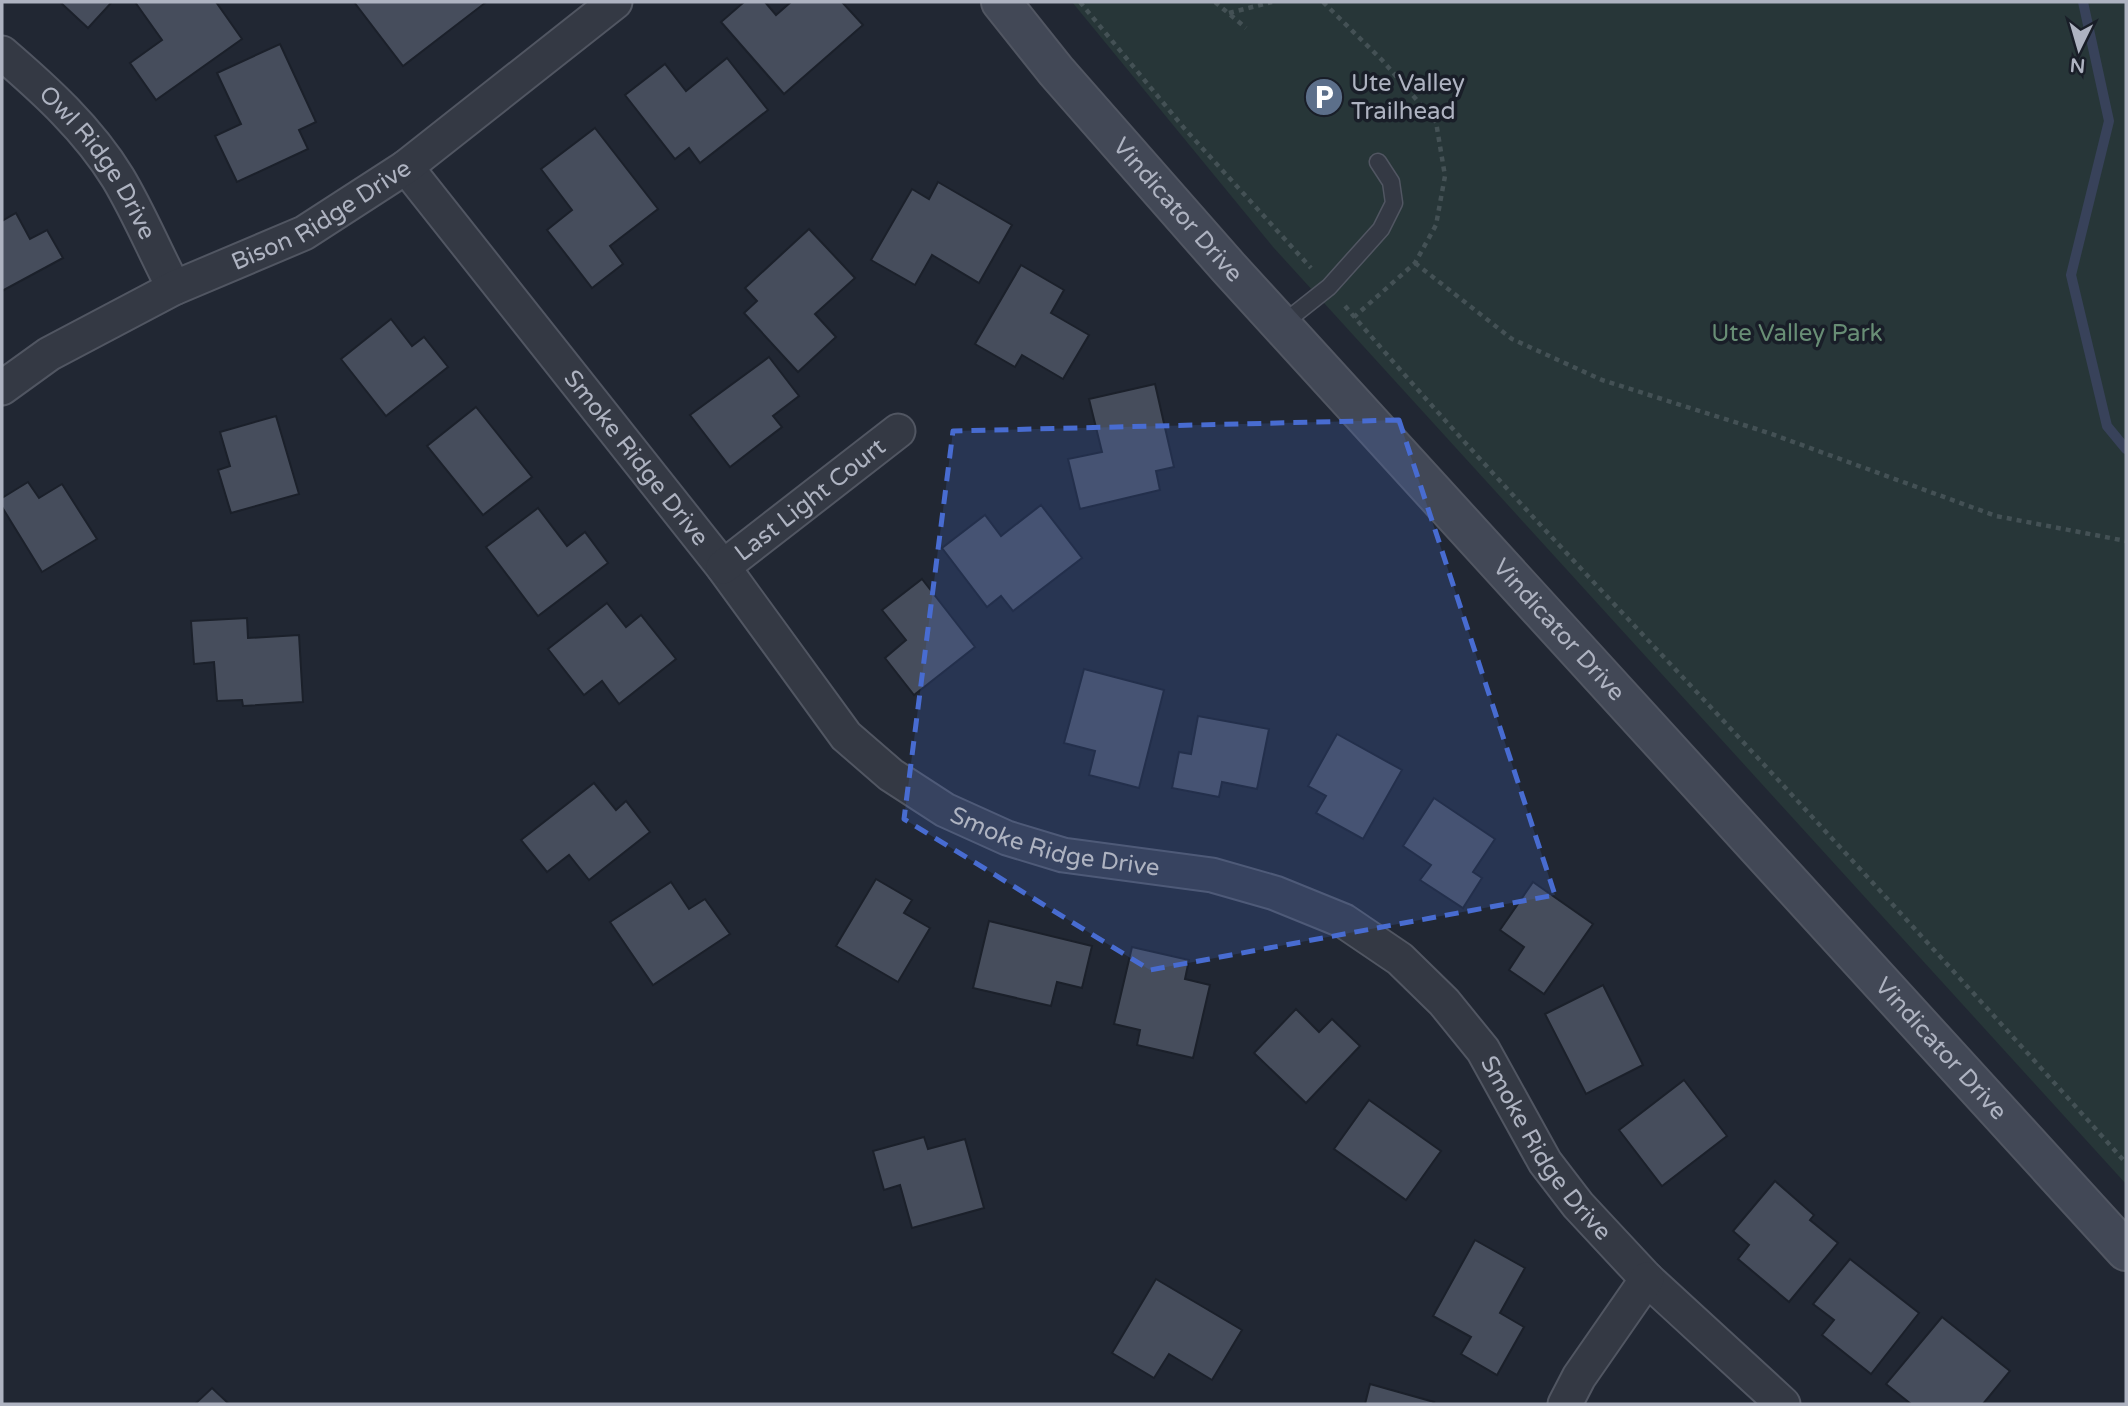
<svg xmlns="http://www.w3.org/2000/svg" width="2128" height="1406" font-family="'Varela Round',sans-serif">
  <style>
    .green { fill: #273638 }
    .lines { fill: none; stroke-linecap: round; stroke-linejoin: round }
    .stream { stroke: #38425a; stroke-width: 10 }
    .building { fill: #464d5c; stroke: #1b202a; stroke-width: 2 }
    .lane-casing { stroke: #515662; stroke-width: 19 }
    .street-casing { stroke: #515662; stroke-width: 37 }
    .secondary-casing { stroke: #515662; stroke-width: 42 }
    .path { stroke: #445155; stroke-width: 4.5; stroke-dasharray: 5 5; stroke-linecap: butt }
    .lane { stroke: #343944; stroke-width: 16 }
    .street { stroke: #343944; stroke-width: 33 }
    .secondary { stroke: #424856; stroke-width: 38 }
    .marked { fill: #486cd1; fill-opacity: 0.2; stroke: #486cd1; stroke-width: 5; stroke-dasharray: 14 9; stroke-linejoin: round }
    .labels { text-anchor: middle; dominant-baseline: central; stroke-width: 7; stroke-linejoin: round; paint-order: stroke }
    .poi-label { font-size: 24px; fill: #aeb3c1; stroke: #191e28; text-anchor: start }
    .street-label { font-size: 24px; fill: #aeb3c1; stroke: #191e28 }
    .park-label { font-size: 24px; fill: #688e75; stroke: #191e28 }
  </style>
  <rect width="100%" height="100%" fill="#212733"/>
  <path class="green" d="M1072,2H2126V1184L1273,247Z"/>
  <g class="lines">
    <path class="stream" d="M2083,2L2109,121L2071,275L2107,426L2126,449"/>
  </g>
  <g class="building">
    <path d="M60,2H112L88,28Z"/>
    <path d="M135,2H216L242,39L156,100L130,63L162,40Z"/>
    <path d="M354,2H484L485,3L403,66Z"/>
    <path d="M744,2H765L776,15L791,2H842L863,25L784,94L721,22Z"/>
    <path d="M280,44L316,122L299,130L308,149L237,182L215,136L241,124L217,73Z"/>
    <path d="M727,58L768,110L700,163L689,148L675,159L625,95L665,64L686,91Z"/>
    <path d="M595,128L658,209L610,246L623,264L592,288L547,230L572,210L541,169Z"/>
    <path d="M938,182L1012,225L979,283L932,255L915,285L871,260L912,189L929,199Z"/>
    <path d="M16,213L30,239L47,230L63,258L2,291V221Z"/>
    <path d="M809,229L855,278L815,314L836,337L798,372L744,313L757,301L745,288Z"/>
    <path d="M1021,265L1064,290L1051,313L1089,335L1063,379L1022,355L1015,367L975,344Z"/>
    <path d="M391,319L412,346L424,337L448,367L386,416L341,359Z"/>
    <path d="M769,357L799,396L773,416L782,427L730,467L690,415Z"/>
    <path d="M1155,384L1174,467L1156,471L1160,490L1080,509L1068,459L1102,452L1089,399Z"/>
    <path d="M476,407L532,477L483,515L427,446Z"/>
    <path d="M276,416L299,494L231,513L218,470L230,466L220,432Z"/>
    <path d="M28,482L39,498L62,484L97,539L42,572L2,507V498Z"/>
    <path d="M1041,505L1082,558L1013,611L1001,596L987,607L942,548L985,515L1001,536Z"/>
    <path d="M538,508L567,546L585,532L608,563L538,616L486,547Z"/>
    <path d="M922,579L975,647L914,695L885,658L906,640L882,610Z"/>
    <path d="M607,603L626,627L641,615L676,659L619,704L602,681L584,695L548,649Z"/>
    <path d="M247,618L248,638L299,635L303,702L243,706L242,700L217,701L214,662L194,664L191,621Z"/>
    <path d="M1084,669L1164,690L1139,788L1089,775L1095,751L1064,743Z"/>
    <path d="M1198,716L1269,729L1257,789L1222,782L1219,797L1172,788L1179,752L1191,754Z"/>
    <path d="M1337,734L1402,770L1363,839L1316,813L1326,796L1308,786Z"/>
    <path d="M594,783L616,810L626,801L650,832L589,880L569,855L547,872L521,840Z"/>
    <path d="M1434,798L1495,839L1473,872L1482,878L1463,908L1420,880L1431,865L1403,846Z"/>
    <path d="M876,879L912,900L904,913L930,928L898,982L836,946Z"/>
    <path d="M671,882L689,909L705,899L730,934L653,985L610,922Z"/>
    <path d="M1533,882L1593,924L1544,994L1509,970L1524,947L1500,930Z"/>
    <path d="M989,921L1092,946L1082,988L1057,982L1051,1006L973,988Z"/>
    <path d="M1132,947L1189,960L1185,979L1210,985L1193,1058L1137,1045L1140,1030L1114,1024Z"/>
    <path d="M1603,985L1643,1065L1586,1094L1545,1014Z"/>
    <path d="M1296,1009L1319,1032L1332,1019L1360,1046L1306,1103L1254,1053Z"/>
    <path d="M1684,1080L1727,1136L1662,1186L1619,1130Z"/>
    <path d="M1369,1100L1441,1151L1406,1200L1334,1149Z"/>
    <path d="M924,1137L928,1149L965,1139L984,1208L912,1228L900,1185L884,1190L873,1151Z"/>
    <path d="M1775,1181L1814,1215L1810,1220L1838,1243L1789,1302L1738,1259L1749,1245L1733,1231Z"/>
    <path d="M1475,1240L1525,1268L1500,1313L1524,1327L1497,1375L1461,1354L1471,1337L1433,1316Z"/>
    <path d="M1850,1259L1919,1313L1871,1374L1822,1335L1834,1320L1813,1304Z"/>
    <path d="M1156,1279L1242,1330L1212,1380L1169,1354L1154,1378L1112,1353Z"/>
    <path d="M1942,1317L2010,1371L1983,1404H1911L1886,1384Z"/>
    <path d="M1370,1384L1434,1402L1433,1404H1365Z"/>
    <path d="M212,1388L229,1404H195Z"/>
  </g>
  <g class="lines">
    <g class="lane-casing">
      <path id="lane" d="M1281,325L1329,287L1381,229L1394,203L1391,182L1378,162"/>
    </g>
    <g class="street-casing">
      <g id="street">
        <path id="s1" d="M2,53C45,90 88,129 118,178C139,213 155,252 174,288"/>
        <path id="s2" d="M406,167L723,567L846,736L891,775L945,810L1007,838L1063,855L1212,875L1275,893L1344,921L1400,959L1444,1002L1483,1050L1545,1162L1578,1205L1647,1279L1783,1404"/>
        <path id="s3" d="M2,388L49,354L174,288L304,233L406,167L615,2"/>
        <path id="s4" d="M723,567L898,431"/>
        <path d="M1565,1404L1579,1377L1647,1279"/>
      </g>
    </g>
    <g class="secondary-casing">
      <g id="secondary">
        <path id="s5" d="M1001,2L1056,71L1229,268L2126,1251"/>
      </g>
    </g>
    <g class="path">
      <path d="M1080,2L1184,128L1311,268"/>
      <path d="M1215,2L1246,28"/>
      <path d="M1323,2L1382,60L1436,122L1445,176L1436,225L1415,263L1354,317"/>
      <path d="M1229,13L1272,2"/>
      <path d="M1415,263L1512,339L1602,380L1769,433L1996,516L2126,541"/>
      <path d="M1345,306C1461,442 1584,572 1706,702C1847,854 1988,1008 2126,1163"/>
    </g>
    <use href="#lane" class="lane"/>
    <use href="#street" class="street"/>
    <use href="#secondary" class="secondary"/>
  </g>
  <path class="marked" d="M1399,420L1555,895L1150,970L904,819L953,431Z"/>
  <defs>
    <g id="parking-disc" transform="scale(2.0125)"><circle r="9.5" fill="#5c6f8a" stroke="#191e28"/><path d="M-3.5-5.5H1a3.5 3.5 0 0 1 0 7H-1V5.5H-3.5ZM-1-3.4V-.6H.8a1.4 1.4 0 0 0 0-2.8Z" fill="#fff"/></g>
  </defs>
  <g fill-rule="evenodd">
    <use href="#parking-disc" x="1324" y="97"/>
  </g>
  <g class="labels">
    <g class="poi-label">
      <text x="1351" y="83">Ute Valley<tspan x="1351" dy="28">Trailhead</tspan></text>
    </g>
    <g class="street-label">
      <text stroke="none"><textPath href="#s1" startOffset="147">Owl Ridge Drive</textPath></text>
      <text stroke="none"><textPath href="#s5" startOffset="273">Vindicator Drive</textPath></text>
      <text stroke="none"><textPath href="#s3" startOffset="364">Bison Ridge Drive</textPath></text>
      <text stroke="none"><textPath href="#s2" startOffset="371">Smoke Ridge Drive</textPath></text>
      <text stroke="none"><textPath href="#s4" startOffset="110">Last Light Court</textPath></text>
      <text stroke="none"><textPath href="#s5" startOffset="840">Vindicator Drive</textPath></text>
      <text stroke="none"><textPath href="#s2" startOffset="959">Smoke Ridge Drive</textPath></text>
      <text stroke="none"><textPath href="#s5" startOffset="1407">Vindicator Drive</textPath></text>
      <text stroke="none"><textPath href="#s2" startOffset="1568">Smoke Ridge Drive</textPath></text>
    </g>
    <g class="park-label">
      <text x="1797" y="333">Ute Valley Park</text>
    </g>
  </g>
  <rect width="2128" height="1406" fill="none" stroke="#aeb3c1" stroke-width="7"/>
  <g transform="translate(2079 49) rotate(185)" stroke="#191e28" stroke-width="5" paint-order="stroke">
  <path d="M0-5L12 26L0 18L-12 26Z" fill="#aeb3c1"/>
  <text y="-10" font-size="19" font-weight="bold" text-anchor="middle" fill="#aeb3c1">N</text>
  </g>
</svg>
